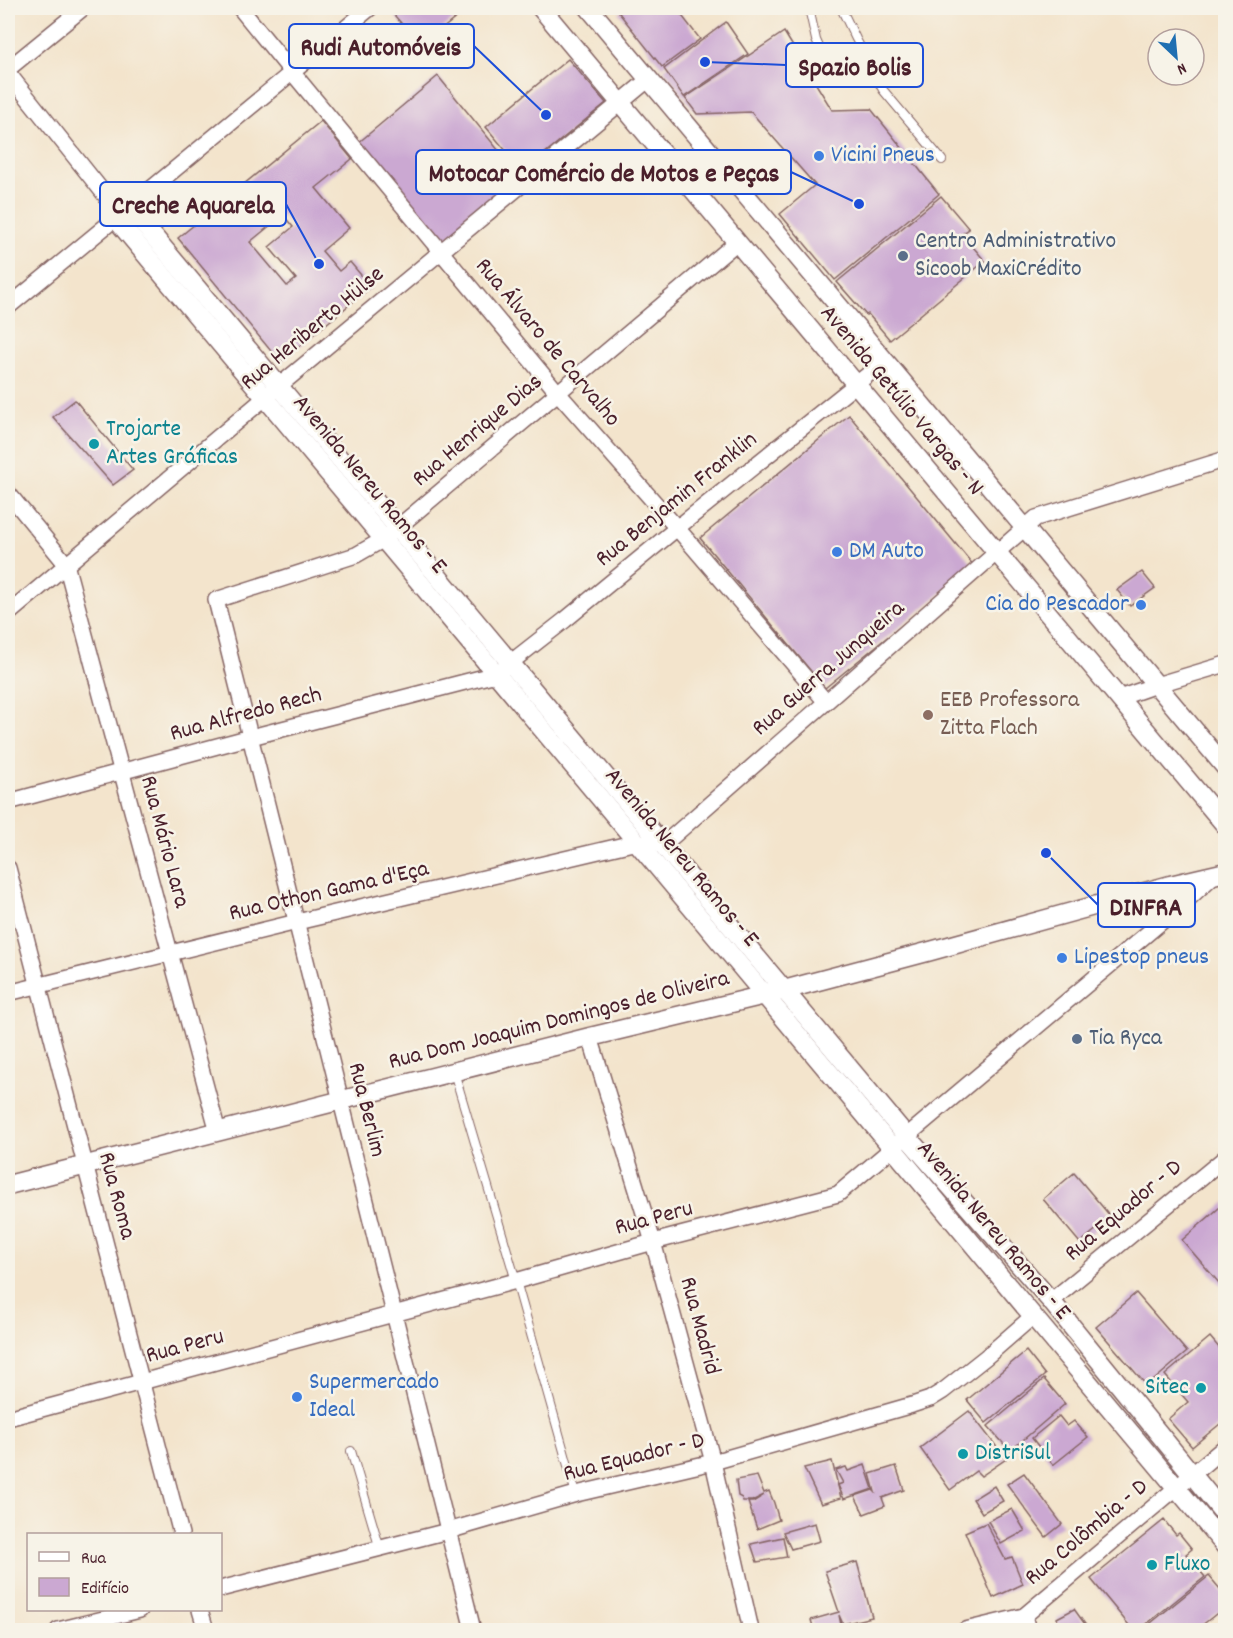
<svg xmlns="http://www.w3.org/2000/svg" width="1233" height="1638" font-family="Dekko,sans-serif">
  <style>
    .building { fill: #cba8d2; fill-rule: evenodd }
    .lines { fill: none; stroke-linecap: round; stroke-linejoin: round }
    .service-casing { stroke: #856463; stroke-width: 10 }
    .minor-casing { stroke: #856463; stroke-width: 18 }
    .tertiary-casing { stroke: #856463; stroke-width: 21 }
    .service { stroke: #fff; stroke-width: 8 }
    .minor { stroke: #fff; stroke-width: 15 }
    .tertiary { stroke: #fff; stroke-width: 18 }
    .shop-dot { fill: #3f7fe0; stroke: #f7f3e8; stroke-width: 2 }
    .service-dot { fill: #5c6f8a; stroke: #f7f3e8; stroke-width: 2 }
    .culture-dot { fill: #0f9aa8; stroke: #f7f3e8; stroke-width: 2 }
    .education-dot { fill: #8d6e63; stroke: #f7f3e8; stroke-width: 2 }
    .labels { text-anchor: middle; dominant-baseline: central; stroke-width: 5; stroke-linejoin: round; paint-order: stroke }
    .shop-label { font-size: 24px; fill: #366cbe; stroke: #f7f3e8; text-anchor: start }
    .service-label { font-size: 24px; fill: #4e5e75; stroke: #f7f3e8; text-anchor: start }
    .street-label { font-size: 24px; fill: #4a1f2b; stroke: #f7f3e8 }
    .culture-label { font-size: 24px; fill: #0d838f; stroke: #f7f3e8; text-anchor: start }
    .education-label { font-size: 24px; fill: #785e54; stroke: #f7f3e8; text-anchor: start }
    .leader { fill: none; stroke: #1d4ed8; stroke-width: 2 }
    .callout-dot { fill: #1d4ed8; stroke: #f7f3e8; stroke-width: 2 }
    .callout { fill: #f7f3e8; stroke: #1d4ed8; stroke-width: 2 }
    .callout-label { font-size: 26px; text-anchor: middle; font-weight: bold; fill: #4a1f2b }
  </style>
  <rect width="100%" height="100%" fill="#f7f3e8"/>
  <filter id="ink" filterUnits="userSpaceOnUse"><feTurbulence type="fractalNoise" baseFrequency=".0167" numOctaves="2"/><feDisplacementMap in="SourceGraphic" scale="12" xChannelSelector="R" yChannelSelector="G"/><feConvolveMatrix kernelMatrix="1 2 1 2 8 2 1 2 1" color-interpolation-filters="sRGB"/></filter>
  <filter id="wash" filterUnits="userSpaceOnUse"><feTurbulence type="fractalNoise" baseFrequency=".008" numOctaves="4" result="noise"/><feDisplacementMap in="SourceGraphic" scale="24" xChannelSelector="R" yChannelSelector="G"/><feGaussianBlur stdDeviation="1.35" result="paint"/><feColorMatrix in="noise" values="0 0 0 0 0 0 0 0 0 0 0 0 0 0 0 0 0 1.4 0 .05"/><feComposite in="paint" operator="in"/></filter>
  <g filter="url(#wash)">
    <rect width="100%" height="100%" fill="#f3e4cc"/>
    <g id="blocks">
      <g class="building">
        <path d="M388,8H468L421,46Z"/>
        <path d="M626,8H676L700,39L662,67L619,13Z"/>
        <path d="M726,22L748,54L684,97L664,69Z"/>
        <path d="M784,32L832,110L871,109L939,194L835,280L780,214L815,185L751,112L697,114L685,98Z"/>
        <path d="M568,59L606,103L523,171L486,127Z"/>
        <path d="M438,76L521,178L442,243L358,143Z"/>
        <path d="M321,121L352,159L316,188L349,228L322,251L339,271L350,262L371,287L280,362L178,238ZM283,215L293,227L269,247L296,279L287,286L250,242Z"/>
        <path d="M941,196L969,229L962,234L985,261L890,340L868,314L866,315L837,282Z"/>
        <path d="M75,400L133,470L113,485L53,417Z"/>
        <path d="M849,415L974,566L825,688L700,538Z"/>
        <path d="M1142,572L1155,588L1130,606L1117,590Z"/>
        <path d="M1074,1173L1111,1217L1080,1243L1043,1199Z"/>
        <path d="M1226,1202V1291L1182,1240Z"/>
        <path d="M1136,1293L1187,1352L1147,1386L1096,1327Z"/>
        <path d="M1210,1337L1226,1356V1419L1192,1447L1168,1419L1188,1402L1165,1375Z"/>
        <path d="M1026,1351L1045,1375L986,1423L967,1400Z"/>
        <path d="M1044,1379L1065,1404L1010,1451L988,1426Z"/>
        <path d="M969,1411L1006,1459L981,1476L976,1471L950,1490L920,1448Z"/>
        <path d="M1059,1416L1067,1426L1074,1421L1088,1437L1053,1465L1032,1438Z"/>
        <path d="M832,1461L841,1498L821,1504L804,1468Z"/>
        <path d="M865,1465L873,1489L844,1499L838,1485L843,1483L836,1470L846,1467L848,1471Z"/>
        <path d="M896,1466L904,1490L882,1498L885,1506L864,1514L855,1496L873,1490L875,1492L870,1474Z"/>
        <path d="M1024,1473L1062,1524L1046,1537L1007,1484Z"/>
        <path d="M757,1476L764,1493L769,1491L774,1503L779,1520L757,1529L748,1502H753L764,1495L752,1501H743L742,1498L738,1496L736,1480Z"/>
        <path d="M994,1486L1003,1501L982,1513L973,1499Z"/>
        <path d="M1012,1509L1025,1531L1001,1544L988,1521Z"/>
        <path d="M1164,1520L1176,1535L1179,1533L1192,1549L1186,1554L1205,1577L1139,1630H1133L1091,1579Z"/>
        <path d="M815,1523L820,1541L791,1549L783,1532Z"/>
        <path d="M986,1523L1005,1559L1012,1557L1023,1584L993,1598L965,1532Z"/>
        <path d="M783,1537L787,1557L757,1562L751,1544Z"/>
        <path d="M857,1562L872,1617L843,1624L839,1615L842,1630H814L811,1620L839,1612L825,1571Z"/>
        <path d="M1209,1576L1226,1596V1606L1196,1630H1148L1146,1627Z"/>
        <path d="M1074,1609L1087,1627L1084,1630H1060L1057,1618Z"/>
      </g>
    </g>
  </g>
  <g filter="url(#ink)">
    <use href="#blocks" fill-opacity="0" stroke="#856463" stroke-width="1.5"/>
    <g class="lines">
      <g class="service-casing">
        <g id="service">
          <path d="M809,8L816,40L827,65"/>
          <path d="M841,8L856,39L883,90L942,160"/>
          <path d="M454,1072L516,1281L576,1494"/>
          <path d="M351,1451L380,1549"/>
        </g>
      </g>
      <g class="minor-casing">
        <g id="minor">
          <path d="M240,8L292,72L558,393L677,528L826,702"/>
          <path d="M8,69L83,8"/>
          <path d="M8,73L106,196L116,219"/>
          <path d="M8,307L370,8"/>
          <path d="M8,493L66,564L218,1132"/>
          <path d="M8,614L279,386L649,79"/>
          <path d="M1119,698L1156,685L1226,664"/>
          <path d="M8,802L251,737L496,674L565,620L677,528L885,361"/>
          <path d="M8,868L181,1534"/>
          <path d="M8,993L297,922L637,842L663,845L1036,518L1226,459"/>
          <path d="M590,1037L653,1242L713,1462L751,1630"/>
          <path d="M1051,1301L1226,1157"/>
          <path d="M8,1418L516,1281L653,1242L838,1194L1186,901L1213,876"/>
          <path d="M220,1589L448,1531L576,1494L713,1462L912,1405L930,1399L943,1391L986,1357L1033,1316"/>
          <path d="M200,1610L206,1630"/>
          <path d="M1024,1616L1028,1630"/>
          <path d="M58,1630L140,1610"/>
          <path d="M473,1630L216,600L356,555L384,539L737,242"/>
          <path d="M965,1630L1024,1616L1226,1446"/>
        </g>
      </g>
      <g class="tertiary-casing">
        <g id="tertiary">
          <path d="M541,8L1226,826"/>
          <path d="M589,8L1226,768"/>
          <path d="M129,207L907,1137L1051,1301L1226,1516"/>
          <path d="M116,219L1226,1547"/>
          <path d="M8,1185L590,1037L765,995L927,952L1170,885L1226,872"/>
        </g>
      </g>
      <use href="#service" class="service"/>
      <use href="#minor" class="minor"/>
      <use href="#tertiary" class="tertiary"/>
    </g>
  </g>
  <g class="shop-dot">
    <circle cx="819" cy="156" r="6"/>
    <circle cx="837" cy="552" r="6"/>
    <circle cx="1141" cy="605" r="6"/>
    <circle cx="1062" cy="958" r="6"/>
    <circle cx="297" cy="1397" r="6"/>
  </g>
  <g class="service-dot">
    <circle cx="903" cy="256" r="6"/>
    <circle cx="1077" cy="1039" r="6"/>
  </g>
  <g class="culture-dot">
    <circle cx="94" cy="444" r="6"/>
    <circle cx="1201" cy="1388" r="6"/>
    <circle cx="963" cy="1454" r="6"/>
    <circle cx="1152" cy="1565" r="6"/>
  </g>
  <circle class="education-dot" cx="928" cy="715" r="6"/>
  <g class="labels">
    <g class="shop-label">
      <text x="831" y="156">Vicini Pneus</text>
      <text x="849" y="552">DM Auto</text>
      <text x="1129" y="605" text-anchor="end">Cia do Pescador</text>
      <text x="1074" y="958">Lipestop pneus</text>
      <text x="309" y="1383">Supermercado<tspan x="309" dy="28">Ideal</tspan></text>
    </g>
    <g class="service-label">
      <text x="915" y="242">Centro Administrativo<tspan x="915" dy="28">Sicoob MaxiCrédito</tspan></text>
      <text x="1089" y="1039">Tia Ryca</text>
    </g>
    <g class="street-label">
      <text transform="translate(313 329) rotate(-40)">Rua Heriberto Hülse</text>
      <text transform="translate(547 343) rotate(50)">Rua Álvaro de Carvalho</text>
      <text transform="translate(901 401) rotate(50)">Avenida Getúlio Vargas - N</text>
      <text transform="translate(478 431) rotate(-40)">Rua Henrique Dias</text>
      <text transform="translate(369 485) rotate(50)">Avenida Nereu Ramos - E</text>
      <text transform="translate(677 500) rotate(-39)">Rua Benjamin Franklin</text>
      <text transform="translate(829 669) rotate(-41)">Rua Guerra Junqueira</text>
      <text transform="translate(246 715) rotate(-15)">Rua Alfredo Rech</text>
      <text transform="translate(164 842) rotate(75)">Rua Mário Lara</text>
      <text transform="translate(681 858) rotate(50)">Avenida Nereu Ramos - E</text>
      <text transform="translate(329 892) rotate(-13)">Rua Othon Gama d'Eça</text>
      <text transform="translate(559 1021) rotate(-14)">Rua Dom Joaquim Domingos de Oliveira</text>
      <text transform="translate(366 1110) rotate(76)">Rua Berlim</text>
      <text transform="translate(116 1196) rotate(75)">Rua Roma</text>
      <text transform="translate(1124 1211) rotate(-40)">Rua Equador - D</text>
      <text transform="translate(654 1219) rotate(-15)">Rua Peru</text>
      <text transform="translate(993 1231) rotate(50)">Avenida Nereu Ramos - E</text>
      <text transform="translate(699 1326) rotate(75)">Rua Madrid</text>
      <text transform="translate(185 1347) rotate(-15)">Rua Peru</text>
      <text transform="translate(634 1458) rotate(-14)">Rua Equador - D</text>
      <text transform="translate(1087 1533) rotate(-40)">Rua Colômbia - D</text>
    </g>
    <g class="culture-label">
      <text x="106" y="430">Trojarte<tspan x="106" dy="28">Artes Gráficas</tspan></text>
      <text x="1189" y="1388" text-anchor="end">Sitec</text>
      <text x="975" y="1454">DistriSul</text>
      <text x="1164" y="1565">Fluxo</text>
    </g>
    <g class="education-label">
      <text x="940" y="701">EEB Professora<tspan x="940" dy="28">Zitta Flach</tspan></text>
    </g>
  </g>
  <path class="leader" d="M546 115L474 46M705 62L786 65M859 204L791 172M319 264L286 204M1046 853L1098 905"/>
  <g class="callout-dot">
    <circle cx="546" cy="115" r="6"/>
    <circle cx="705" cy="62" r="6"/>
    <circle cx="859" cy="204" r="6"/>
    <circle cx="319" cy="264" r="6"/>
    <circle cx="1046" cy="853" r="6"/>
  </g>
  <g class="callout">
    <rect x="289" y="24" width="185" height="44" rx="6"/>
    <rect x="786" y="43" width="137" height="44" rx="6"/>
    <rect x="416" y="150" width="375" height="44" rx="6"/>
    <rect x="100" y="182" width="186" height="44" rx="6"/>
    <rect x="1098" y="883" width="97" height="44" rx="6"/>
  </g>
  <g class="callout-label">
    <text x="381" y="55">Rudi Automóveis</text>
    <text x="855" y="75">Spazio Bolis</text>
    <text x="604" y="181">Motocar Comércio de Motos e Peças</text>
    <text x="193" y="213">Creche Aquarela</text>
    <text x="1146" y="915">DINFRA</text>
  </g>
  <rect width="1233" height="1638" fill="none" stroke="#f7f3e8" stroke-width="30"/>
  <rect x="27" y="1533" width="195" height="78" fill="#f7f3e8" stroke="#b29e9c" stroke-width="1.5"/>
  <rect x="39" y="1552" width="30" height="9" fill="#ffffff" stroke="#b29e9c" stroke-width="1.5"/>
  <text x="81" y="1563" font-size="18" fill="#4a1f2b">Rua</text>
  <rect x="39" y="1578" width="30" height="18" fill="#cba8d2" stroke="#b29e9c" stroke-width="1.5"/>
  <text x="81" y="1593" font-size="18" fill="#4a1f2b">Edifício</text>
  <g transform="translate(1176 57) rotate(154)"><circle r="28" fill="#f7f3e8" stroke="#b29e9c" stroke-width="1.5"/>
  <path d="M0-4.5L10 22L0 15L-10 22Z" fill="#1f6fb2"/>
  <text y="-9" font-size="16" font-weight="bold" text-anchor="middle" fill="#4a1f2b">N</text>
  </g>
</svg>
